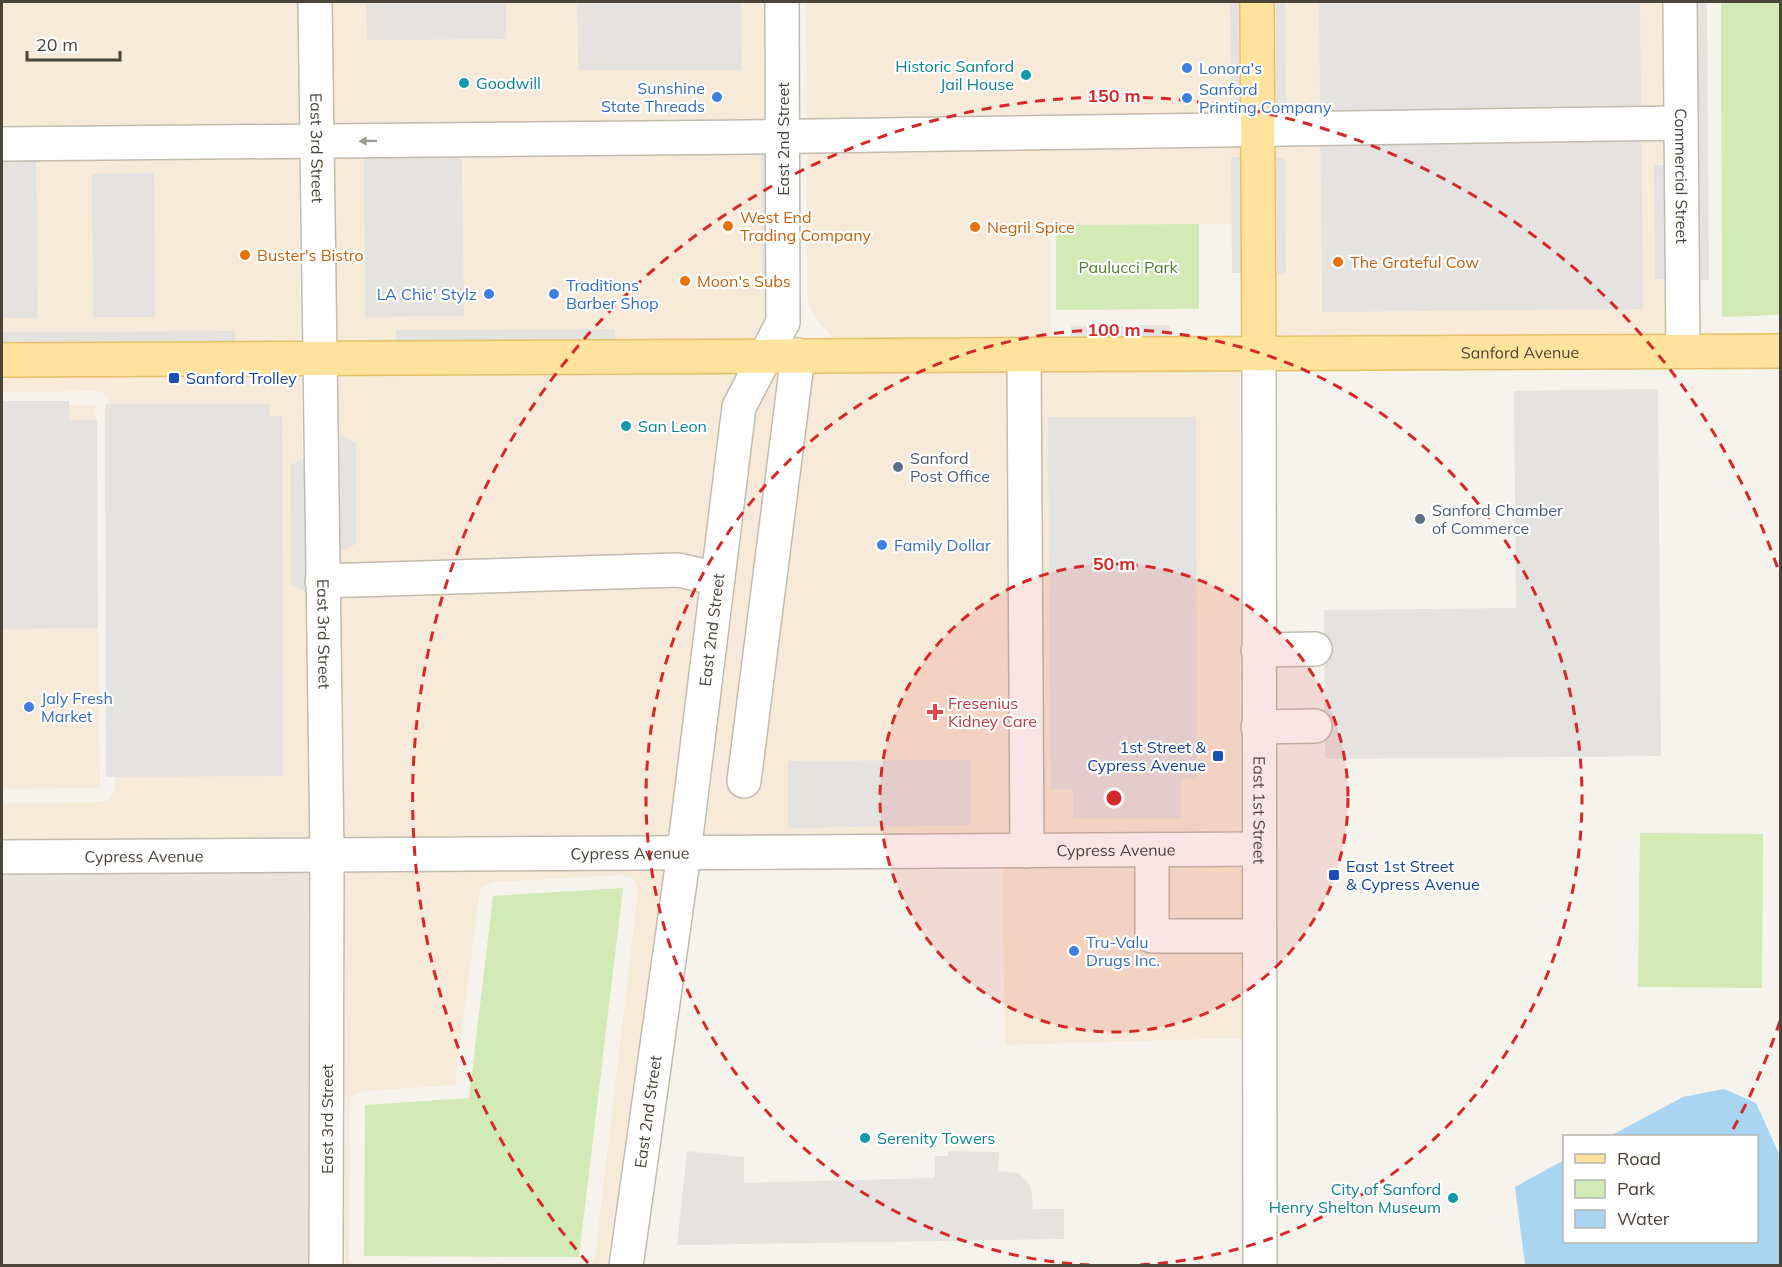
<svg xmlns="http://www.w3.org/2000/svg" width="1782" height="1267" font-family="Mulish,sans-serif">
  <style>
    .residential { fill: #eae5da }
    .commercial { fill: #f7ead8 }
    .green { fill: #d2eab5 }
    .parking { fill: #e5e3e0 }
    .water { fill: #a9d4f2 }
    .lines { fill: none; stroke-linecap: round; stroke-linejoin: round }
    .minor-casing { stroke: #c2bbae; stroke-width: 36 }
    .major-casing { stroke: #e6c16a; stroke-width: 36 }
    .minor { stroke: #fff; stroke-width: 33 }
    .major { stroke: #ffe39c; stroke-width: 33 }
    .oneway { fill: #9c9892 }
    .ring { fill: none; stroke: #d62828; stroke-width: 3; stroke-dasharray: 10 8 }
    .shop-dot { fill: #3f7fe0; stroke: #fff; stroke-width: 2 }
    .culture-dot { fill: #0f9aa8; stroke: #fff; stroke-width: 2 }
    .food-dot { fill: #e8710a; stroke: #fff; stroke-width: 2 }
    .transit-dot { fill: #1a4fb4; stroke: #fff; stroke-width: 2 }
    .service-dot { fill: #5c6f8a; stroke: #fff; stroke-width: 2 }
    .health-dot { fill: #e0444e; stroke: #fff; stroke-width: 2 }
    .labels { text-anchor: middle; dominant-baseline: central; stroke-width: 4.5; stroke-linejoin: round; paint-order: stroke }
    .culture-label { font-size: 16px; fill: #0d838f; stroke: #fff; text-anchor: start }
    .shop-label { font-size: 16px; fill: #366cbe; stroke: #fff; text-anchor: start }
    .street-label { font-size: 16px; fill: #4b4439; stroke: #fff }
    .food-label { font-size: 16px; fill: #c56008; stroke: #fff; text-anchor: start }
    .park-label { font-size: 16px; fill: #4a7f2a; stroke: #fff }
    .transit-label { font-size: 16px; fill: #164399; stroke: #fff; text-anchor: start }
    .service-label { font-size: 16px; fill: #4e5e75; stroke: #fff; text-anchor: start }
    .health-label { font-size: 16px; fill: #be3a42; stroke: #fff; text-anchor: start }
    .centre { fill: #d62828; stroke: #fff; stroke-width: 3 }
    .ring-label { font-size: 18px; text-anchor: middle; font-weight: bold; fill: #d62828; stroke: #fff; stroke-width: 4.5; stroke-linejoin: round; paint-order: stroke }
  </style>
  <rect width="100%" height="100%" fill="#f6f3ec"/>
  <path class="residential" d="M309,869L308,1265H2V873Z"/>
  <g class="commercial">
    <path d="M2,2H297L300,342L2,344Z"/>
    <path d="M333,2H764L765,318L753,339L336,342Z"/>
    <path d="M806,2H1241L1243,224L1050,225L1051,338L835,339L817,320L807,302Z"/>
    <path d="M1275,2H1662L1665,335L1277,338Z"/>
    <path d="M1240,370V833L705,837L756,411L777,371Z"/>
    <path d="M737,371L721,405L668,837H345L337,374Z"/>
    <path d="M301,374L309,837L2,841V803L100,802L109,800L115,788L110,404L107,396L99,391L2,392V376Z"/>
    <path d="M95,405L100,788L2,789V406Z"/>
    <path d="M1241,865V1038L1005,1045L1002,867Z"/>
    <path d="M345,869H664L607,1265H591L595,1258L638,890L634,879L622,875L493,882L480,889L455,1085L364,1091L352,1097L350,1105L349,1260L354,1265L345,1266Z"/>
  </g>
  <g class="green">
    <path d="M1721,2H1780V315L1722,317Z"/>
    <path d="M1199,224V309L1056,310V225Z"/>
    <path d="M1640,833L1763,834L1762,988L1638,987Z"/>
    <path d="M623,888L579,1257L364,1256L365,1105L469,1098L493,896Z"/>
  </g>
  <g class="parking">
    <path d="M366,2H506V39L367,40Z"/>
    <path d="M577,2H741L742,70H578Z"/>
    <path d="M1230,2H1239L1240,105H1231Z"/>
    <path d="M1276,2H1285L1286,105H1276Z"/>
    <path d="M1319,2H1640L1643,309L1322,312Z"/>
    <path d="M1696,2H1707L1709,280H1698Z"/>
    <path d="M462,152L464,316L365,317L364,153Z"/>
    <path d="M761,153H769V286L762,282Z"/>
    <path d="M2,155H36L38,318H2Z"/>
    <path d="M1231,157H1240L1241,273H1232Z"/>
    <path d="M1276,158H1285L1286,274H1277Z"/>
    <path d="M1654,165H1666V279H1655Z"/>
    <path d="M154,173L155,317H93L92,174Z"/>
    <path d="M1170,325V337H1071V326Z"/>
    <path d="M615,329V339L396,342V330Z"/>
    <path d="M235,331V342L2,343V332Z"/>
    <path d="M1658,389L1661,756L1325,759L1324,610L1516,608L1514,391Z"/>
    <path d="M2,401H69V420H97L98,628L2,629Z"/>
    <path d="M105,404H269L270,416H282L283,776L106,777Z"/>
    <path d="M1048,417H1196L1197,779H1181V818H1073V789H1050Z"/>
    <path d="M340,435L356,443V544L340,551Z"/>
    <path d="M306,458V592L291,585L290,465Z"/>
    <path d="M970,760L971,825L788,828V761Z"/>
    <path d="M687,1151L744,1157V1183L935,1178V1156H948V1151L999,1152L998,1171L1019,1173L1031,1187L1033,1209H1064V1239L677,1245Z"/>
  </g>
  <path class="water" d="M1724,1089L1756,1103L1780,1156V1265H1525L1515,1187L1564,1160V1242H1756V1136H1610L1683,1097Z"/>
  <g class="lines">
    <g class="minor-casing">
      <g id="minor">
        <path id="s1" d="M315,2L327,853L326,1266"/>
        <path id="s2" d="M1680,2L1683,351"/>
        <path d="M2,144L749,137L1681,123"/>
        <path d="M1024,354L1027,851"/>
        <path id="s3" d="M1259,354L1260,1266"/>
        <path d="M322,581L678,570L718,579"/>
        <path d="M1258,650L1315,649"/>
        <path d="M1258,727L1315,726"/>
        <path d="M744,781L798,355"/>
        <path d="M1152,850V936H1259"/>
        <path id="s4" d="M2,857L1259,849"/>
        <path id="s5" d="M626,1266L684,853L739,407L783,322L782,2"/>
      </g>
    </g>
    <g class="major-casing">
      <g id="major">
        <path d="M1257,2L1259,354"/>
        <path id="s6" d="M2,360L1780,351"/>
      </g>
    </g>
    <use href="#minor" class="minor"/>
    <use href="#major" class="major"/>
  </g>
  <defs><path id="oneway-solid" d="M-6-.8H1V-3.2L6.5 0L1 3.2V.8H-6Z" transform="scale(1.5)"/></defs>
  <use class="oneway" href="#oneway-solid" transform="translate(368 141) rotate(179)"/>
  <circle cx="1114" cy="798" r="234" fill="#d62828" fill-opacity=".12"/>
  <g class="ring">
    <circle cx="1114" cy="798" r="234"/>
    <path d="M1090 1265A468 468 0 1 1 1138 1265"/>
    <path d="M1780 1021A702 702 0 0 1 1731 1133M588 1263A702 702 0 1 1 1780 575"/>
  </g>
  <g class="shop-dot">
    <circle cx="1187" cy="68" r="6"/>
    <circle cx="717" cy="97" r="6"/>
    <circle cx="1187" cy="98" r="6"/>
    <circle cx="489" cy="294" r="6"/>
    <circle cx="554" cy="294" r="6"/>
    <circle cx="882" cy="545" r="6"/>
    <circle cx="29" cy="707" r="6"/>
    <circle cx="1074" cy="951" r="6"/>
  </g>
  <g class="culture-dot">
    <circle cx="1026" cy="75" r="6"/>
    <circle cx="464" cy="83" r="6"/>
    <circle cx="626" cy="426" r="6"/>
    <circle cx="865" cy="1138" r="6"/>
    <circle cx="1453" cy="1198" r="6"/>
  </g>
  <g class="food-dot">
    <circle cx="728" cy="226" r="6"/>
    <circle cx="975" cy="227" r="6"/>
    <circle cx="245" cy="255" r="6"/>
    <circle cx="1338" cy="262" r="6"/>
    <circle cx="685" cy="281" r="6"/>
  </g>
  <g class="transit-dot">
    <rect x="168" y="372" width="12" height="12" rx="3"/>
    <rect x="1212" y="750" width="12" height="12" rx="3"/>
    <rect x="1328" y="869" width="12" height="12" rx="3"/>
  </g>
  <g class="service-dot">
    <circle cx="898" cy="467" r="6"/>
    <circle cx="1420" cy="519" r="6"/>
  </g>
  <path class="health-dot" d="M932 703h6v6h6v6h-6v6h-6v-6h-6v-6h6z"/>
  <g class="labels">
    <g class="culture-label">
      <text x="1014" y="66" text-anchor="end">Historic Sanford<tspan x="1014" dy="18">Jail House</tspan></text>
      <text x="476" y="83">Goodwill</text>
      <text x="638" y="426">San Leon</text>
      <text x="877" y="1138">Serenity Towers</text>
      <text x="1441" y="1189" text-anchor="end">City of Sanford<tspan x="1441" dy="18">Henry Shelton Museum</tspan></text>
    </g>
    <g class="shop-label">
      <text x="1199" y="68">Lonora's</text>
      <text x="705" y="88" text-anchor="end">Sunshine<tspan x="705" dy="18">State Threads</tspan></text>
      <text x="1199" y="89">Sanford<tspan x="1199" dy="18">Printing Company</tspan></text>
      <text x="566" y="285">Traditions<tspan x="566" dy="18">Barber Shop</tspan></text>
      <text x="477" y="294" text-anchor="end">LA Chic' Stylz</text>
      <text x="894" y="545">Family Dollar</text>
      <text x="41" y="698">Jaly Fresh<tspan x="41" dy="18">Market</tspan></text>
      <text x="1086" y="942">Tru-Valu<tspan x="1086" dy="18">Drugs Inc.</tspan></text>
    </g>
    <g class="street-label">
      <text transform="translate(783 139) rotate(-90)">East 2nd Street</text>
      <text stroke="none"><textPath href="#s1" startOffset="146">East 3rd Street</textPath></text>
      <text stroke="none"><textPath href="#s2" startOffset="174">Commercial Street</textPath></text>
      <text stroke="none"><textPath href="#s6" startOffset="1518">Sanford Avenue</textPath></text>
      <text stroke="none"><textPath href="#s5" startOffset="642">East 2nd Street</textPath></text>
      <text stroke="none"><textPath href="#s1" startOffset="632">East 3rd Street</textPath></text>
      <text stroke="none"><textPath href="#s3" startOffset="456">East 1st Street</textPath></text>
      <text stroke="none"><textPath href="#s4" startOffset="1114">Cypress Avenue</textPath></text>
      <text stroke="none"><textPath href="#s4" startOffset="628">Cypress Avenue</textPath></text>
      <text stroke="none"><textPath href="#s4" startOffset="142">Cypress Avenue</textPath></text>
      <text stroke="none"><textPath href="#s5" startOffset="156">East 2nd Street</textPath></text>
      <text transform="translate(327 1119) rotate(-90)">East 3rd Street</text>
    </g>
    <g class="food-label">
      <text x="740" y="217">West End<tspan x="740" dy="18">Trading Company</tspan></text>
      <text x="987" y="227">Negril Spice</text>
      <text x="257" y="255">Buster's Bistro</text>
      <text x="1350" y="262">The Grateful Cow</text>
      <text x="697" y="281">Moon's Subs</text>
    </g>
    <g class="park-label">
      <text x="1128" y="267">Paulucci Park</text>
    </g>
    <g class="transit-label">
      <text x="186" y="378">Sanford Trolley</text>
      <text x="1206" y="747" text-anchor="end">1st Street &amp;<tspan x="1206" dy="18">Cypress Avenue</tspan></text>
      <text x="1346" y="866">East 1st Street<tspan x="1346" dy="18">&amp; Cypress Avenue</tspan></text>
    </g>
    <g class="service-label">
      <text x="910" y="458">Sanford<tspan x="910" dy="18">Post Office</tspan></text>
      <text x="1432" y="510">Sanford Chamber<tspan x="1432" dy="18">of Commerce</tspan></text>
    </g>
    <g class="health-label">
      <text x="948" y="703">Fresenius<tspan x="948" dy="18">Kidney Care</tspan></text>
    </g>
  </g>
  <circle cx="1114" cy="798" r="9" class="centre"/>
  <g class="ring-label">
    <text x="1114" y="102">150 m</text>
    <text x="1114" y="336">100 m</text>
    <text x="1114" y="570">50 m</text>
  </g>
  <rect width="1782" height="1267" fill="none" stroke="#4b4439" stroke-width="6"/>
  <rect x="1563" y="1135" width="195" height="108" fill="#ffffff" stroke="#b7b4b0" stroke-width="1.5"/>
  <rect x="1575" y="1154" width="30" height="9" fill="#ffe39c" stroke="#b7b4b0" stroke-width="1.5"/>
  <text x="1617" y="1165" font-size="18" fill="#4b4439">Road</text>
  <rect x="1575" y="1180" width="30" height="18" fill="#d2eab5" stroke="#b7b4b0" stroke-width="1.5"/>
  <text x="1617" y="1195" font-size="18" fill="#4b4439">Park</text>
  <rect x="1575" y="1210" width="30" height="18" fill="#a9d4f2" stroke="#b7b4b0" stroke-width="1.5"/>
  <text x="1617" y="1225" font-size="18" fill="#4b4439">Water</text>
  <path d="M27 51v9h93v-9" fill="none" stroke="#4b4439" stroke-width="3"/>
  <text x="36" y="51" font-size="18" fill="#4b4439" stroke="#ffffff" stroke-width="4.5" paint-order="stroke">20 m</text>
</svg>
